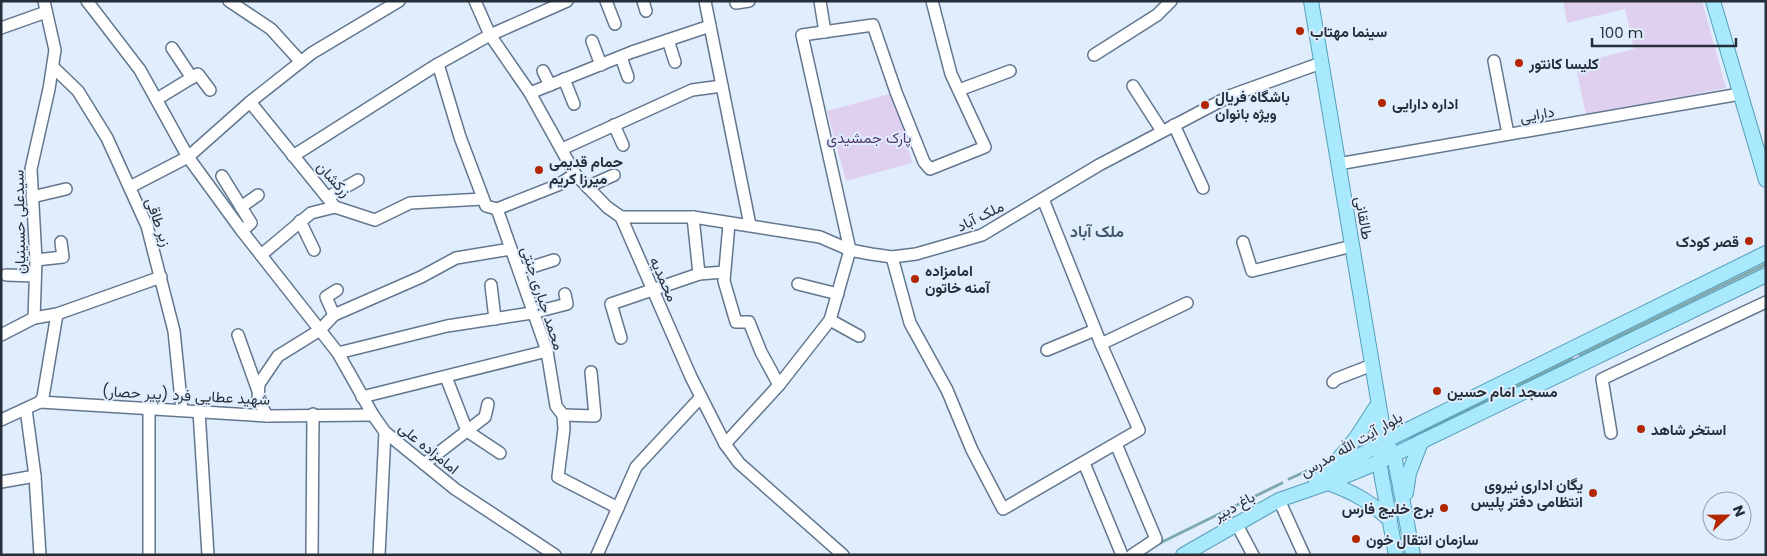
<svg xmlns="http://www.w3.org/2000/svg" width="1767" height="556" font-family="Poppins,Vazirmatn,sans-serif">
  <style>
    .green { fill: #e0d0f0 }
    .lines { fill: none; stroke-linecap: round; stroke-linejoin: round }
    .stream { stroke: #7eaaab; stroke-width: 3 }
    .minor-casing { stroke: #62778e; stroke-width: 14 }
    .major-casing { stroke: #559eb8; stroke-width: 16 }
    .minor { stroke: #fff; stroke-width: 11 }
    .major { stroke: #a9e9fd; stroke-width: 14 }
    .poi-dot { fill: #b22600; stroke: #dfedfd; stroke-width: 2 }
    .labels { text-anchor: middle; dominant-baseline: central; stroke-width: 4; stroke-linejoin: round; paint-order: stroke }
    .poi-label { font-size: 15px; font-weight: bold; fill: #262f39; stroke: #dfedfd; text-anchor: start }
    .street-label { font-size: 15px; fill: #262f39; stroke: #dfedfd }
    .park-label { font-size: 15px; fill: #56396e; stroke: #dfedfd }
    .neighbourhood-label { font-size: 16px; font-weight: bold; fill: #42576c; stroke: #dfedfd }
  </style>
  <rect width="100%" height="100%" fill="#dfedfd"/>
  <g class="green">
    <path d="M1563,1H1702L1726,88L1586,115L1575,64L1634,49L1625,9L1567,23Z"/>
    <path d="M893,93L912,163L846,181L827,111Z"/>
    <path d="M1766,253V275L1410,442L1406,440V435Z"/>
  </g>
  <g class="lines">
    <g class="stream">
      <path d="M1580,355L1766,264"/>
      <path d="M1412,437L1572,359"/>
      <path d="M1289,479L1311,469"/>
      <path d="M1229,509L1282,483"/>
      <path d="M1156,545L1225,511"/>
    </g>
    <g class="minor-casing">
      <g id="minor">
        <path d="M87,1L140,70L188,157L130,187"/>
        <path d="M229,1L271,29L301,62"/>
        <path d="M399,1L312,53L250,102L188,157L242,231L338,353L373,415L385,432L455,489L555,555"/>
        <path d="M475,1L490,35L530,93L575,174L607,207L621,217L691,377L725,444L739,463L843,555"/>
        <path d="M606,1L615,24"/>
        <path d="M643,1L646,11"/>
        <path d="M705,1L750,225"/>
        <path d="M736,1V3L749,1"/>
        <path d="M820,1L825,32"/>
        <path d="M1,28L46,12"/>
        <path d="M668,40L675,62"/>
        <path d="M592,41L601,65"/>
        <path d="M172,48L192,78"/>
        <path d="M1094,55L1157,15L1171,1"/>
        <path d="M621,57L628,77"/>
        <path d="M1494,61L1508,134"/>
        <path d="M438,64L460,137L486,206L497,209"/>
        <path d="M53,67L78,91L107,138L147,226L174,331L182,410"/>
        <path d="M543,71L550,85"/>
        <path d="M564,79L574,104"/>
        <path d="M1133,86L1162,131"/>
        <path d="M959,90L1010,71"/>
        <path d="M530,93L632,52L710,26"/>
        <path d="M157,99L198,74L210,90"/>
        <path d="M250,102L335,207L375,220L410,203L483,199"/>
        <path d="M614,125L623,145"/>
        <path d="M1174,125L1203,188"/>
        <path d="M562,149L692,90L722,86"/>
        <path d="M293,156L438,64L490,35L567,1"/>
        <path d="M1338,164L1740,94"/>
        <path d="M222,176L251,223L242,231"/>
        <path d="M587,187L614,175"/>
        <path d="M32,197L66,189"/>
        <path d="M328,197L358,180"/>
        <path d="M241,207L258,195"/>
        <path d="M497,209L547,351L556,406L563,415L564,429L558,477L618,508"/>
        <path d="M497,209L558,185L575,174"/>
        <path d="M621,217H693L820,237L850,250L871,254L892,257L916,254L982,235L1099,165L1232,95L1321,63"/>
        <path d="M693,217L699,274"/>
        <path d="M300,221L314,250"/>
        <path d="M729,224L724,281L736,322H749L761,352L779,385"/>
        <path d="M1243,242L1252,271L1352,246"/>
        <path d="M261,255L311,213L335,207"/>
        <path d="M892,257L910,323L947,390L972,450L1003,509L1139,430L1101,344L1043,199"/>
        <path d="M36,260L63,257L61,242"/>
        <path d="M519,271L554,260"/>
        <path d="M6,275L35,276"/>
        <path d="M798,284L838,294"/>
        <path d="M491,285L495,319"/>
        <path d="M334,315L326,297L337,290"/>
        <path d="M34,318L57,314L161,277"/>
        <path d="M830,320L859,336"/>
        <path d="M1,335L34,318L36,260L31,169L49,89L55,50L44,1"/>
        <path d="M238,335L258,391"/>
        <path d="M621,338L611,304L699,274L724,272"/>
        <path d="M1101,344L1187,303"/>
        <path d="M1047,350L1095,330"/>
        <path d="M338,353L447,326L532,313L567,304L565,294"/>
        <path d="M446,377L467,431L500,453"/>
        <path d="M1333,382L1336,379L1372,365"/>
        <path d="M362,397L547,351"/>
        <path d="M40,402L43,397L57,314"/>
        <path d="M26,409L35,476L40,555"/>
        <path d="M199,411L208,555"/>
        <path d="M563,415L595,416L591,372"/>
        <path d="M267,416L258,399L259,384L278,356L320,330L334,315L421,277L456,258L511,249"/>
        <path d="M1,420L40,402L267,416L373,415"/>
        <path d="M1611,433L1602,379L1766,302"/>
        <path d="M725,444L779,385L830,320L850,250L802,35L873,25L896,92L924,162L930,169L985,147L951,74L932,1"/>
        <path d="M1116,444L1156,539L1132,555"/>
        <path d="M1084,463L1122,555"/>
        <path d="M424,464L485,417L488,404"/>
        <path d="M1,482L35,476"/>
        <path d="M1279,500L1304,555"/>
        <path d="M1236,523L1253,555"/>
        <path d="M149,555V409"/>
        <path d="M312,555L313,414"/>
        <path d="M379,555L385,432"/>
        <path d="M597,555L636,467L701,397"/>
      </g>
    </g>
    <g class="major-casing">
      <g id="major">
        <path d="M1311,1L1385,441L1394,455L1413,555"/>
        <path d="M1713,1L1766,180"/>
        <path d="M1382,454L1379,462L1396,555"/>
        <path d="M1331,468L1356,438L1378,404"/>
        <path d="M1316,481L1385,441L1766,253"/>
        <path d="M1328,483C1353,492 1371,502 1390,520"/>
        <path d="M1406,493L1409,473L1421,442"/>
        <path d="M1183,555L1279,500L1328,483L1379,462L1766,275"/>
      </g>
    </g>
    <use href="#minor" class="minor"/>
    <use href="#major" class="major"/>
  </g>
  <g class="poi-dot">
    <circle cx="1300" cy="31" r="5"/>
    <circle cx="1519" cy="63" r="5"/>
    <circle cx="1382" cy="103" r="5"/>
    <circle cx="1205" cy="105" r="5"/>
    <circle cx="539" cy="170" r="5"/>
    <circle cx="1749" cy="241" r="5"/>
    <circle cx="915" cy="279" r="5"/>
    <circle cx="1437" cy="391" r="5"/>
    <circle cx="1641" cy="429" r="5"/>
    <circle cx="1593" cy="493" r="5"/>
    <circle cx="1444" cy="508" r="5"/>
    <circle cx="1356" cy="539" r="5"/>
  </g>
  <g class="labels">
    <g class="poi-label">
      <text x="1310" y="31">سینما مهتاب</text>
      <text x="1529" y="63">کلیسا کانتور</text>
      <text x="1215" y="96">باشگاه فریال<tspan x="1215" dy="17">ویژه بانوان</tspan></text>
      <text x="1392" y="103">اداره دارایی</text>
      <text x="549" y="161">حمام قدیمی<tspan x="549" dy="17">میرزا کریم</tspan></text>
      <text x="1739" y="241" text-anchor="end">قصر کودک</text>
      <text x="925" y="270">امامزاده<tspan x="925" dy="17">آمنه خاتون</tspan></text>
      <text x="1447" y="391">مسجد امام حسین</text>
      <text x="1651" y="429">استخر شاهد</text>
      <text x="1583" y="484" text-anchor="end">یگان اداری نیروی<tspan x="1583" dy="17">انتظامی دفتر پلیس</tspan></text>
      <text x="1434" y="508" text-anchor="end">برج خلیج فارس</text>
      <text x="1366" y="539">سازمان انتقال خون</text>
    </g>
    <g class="street-label">
      <text transform="translate(1537 114) rotate(-10)">دارایی</text>
      <text transform="translate(334 179) rotate(47)">زرکشان</text>
      <text transform="translate(980 216) rotate(-26)">ملک آباد</text>
      <text transform="translate(1364 218) rotate(80)">طالقانی</text>
      <text transform="translate(19 222) rotate(-91)">سیدعلی حسینیان</text>
      <text transform="translate(159 222) rotate(71)">زیر طاقی</text>
      <text transform="translate(664 279) rotate(66)">محمدیه</text>
      <text transform="translate(543 298) rotate(72)">محمد جباری جنتی</text>
      <text transform="translate(186 395) rotate(3)">شهید عطایی فرد (پیر حصار)</text>
      <text transform="translate(1351 444) rotate(-30)">بلوار آیت الله مدرس</text>
      <text transform="translate(429 448) rotate(39)">امامزاده علی</text>
      <text transform="translate(1234 506) rotate(-29)">باغ دبیر</text>
    </g>
    <g class="park-label">
      <text x="869" y="137">پارک جمشیدی</text>
    </g>
    <g class="neighbourhood-label">
      <text x="1097" y="231">ملک آباد</text>
    </g>
  </g>
  <rect width="1767" height="556" fill="none" stroke="#262f39" stroke-width="5"/>
  <g transform="translate(1727 516) rotate(68)"><circle r="24" fill="#dfedfd" stroke="#95a1af"/>
  <path d="M0-4L9 19L0 12L-9 19Z" fill="#b22600"/>
  <text y="-8" font-size="14" font-weight="bold" text-anchor="middle" fill="#262f39">N</text>
  </g>
  <path d="M1592 38v8h144v-8" fill="none" stroke="#262f39" stroke-width="2.5"/>
  <text x="1600" y="38" font-size="15" fill="#262f39" stroke="#dfedfd" stroke-width="4" paint-order="stroke">100 m</text>
</svg>
